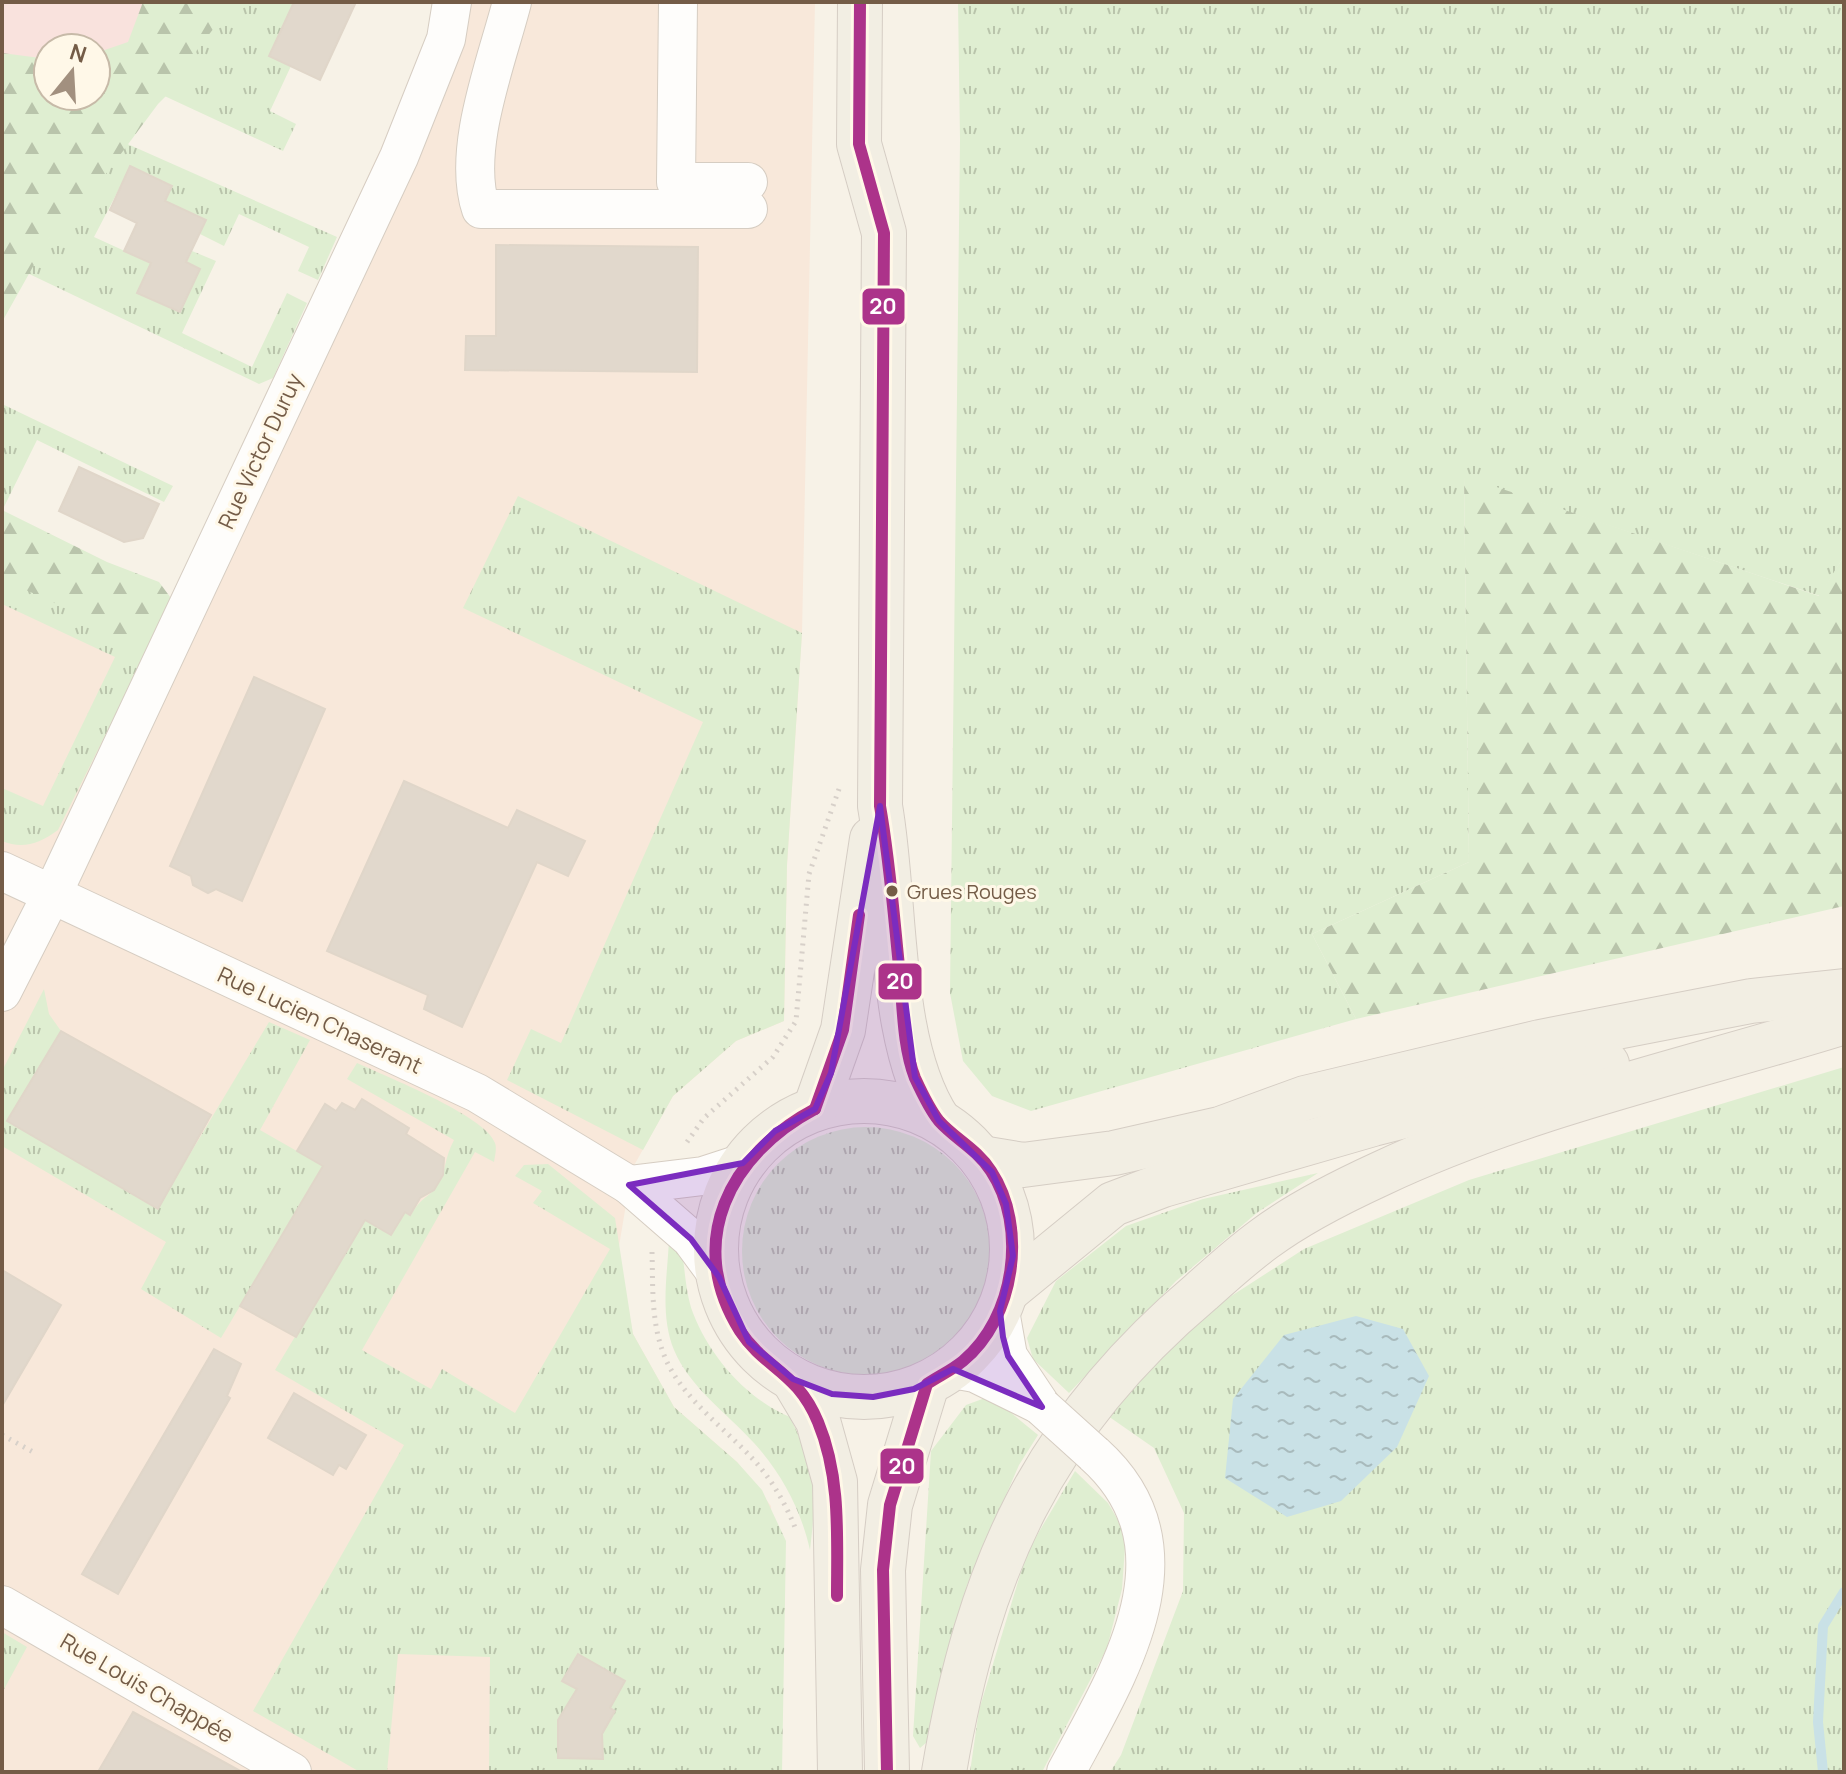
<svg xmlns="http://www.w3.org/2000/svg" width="1846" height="1774" font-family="Manrope,sans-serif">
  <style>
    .commercial { fill: #f8e8da }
    .medical { fill: #f9e2dd; fill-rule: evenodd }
    .grass { fill: url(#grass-tufts) }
    .forest { fill: url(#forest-firs) }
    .water { fill: url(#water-ripples) }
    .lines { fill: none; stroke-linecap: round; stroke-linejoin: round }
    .stream { stroke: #c9e1e6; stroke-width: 10 }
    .building { fill: #e1d8cc; stroke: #e0d6c9; stroke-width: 2 }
    .minor-casing { stroke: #d6cdc2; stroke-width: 40 }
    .major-casing { stroke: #d5cdc4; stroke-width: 46 }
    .path { stroke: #d7d0c9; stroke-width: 5; stroke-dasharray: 2 6; stroke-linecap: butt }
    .minor { stroke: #fefdfb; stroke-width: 38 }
    .major { stroke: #f2eee3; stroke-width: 44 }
    .minor-bridge-casing { stroke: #d6cdc2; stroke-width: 40; stroke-linecap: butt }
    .minor-bridge { stroke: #fefdfb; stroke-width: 38 }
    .bus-1-casing { stroke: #fff8e8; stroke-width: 18 }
    .bus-1 { stroke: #ac338a; stroke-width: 12 }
    .marked { fill: #7b2cbf; fill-opacity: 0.2; stroke: #7b2cbf; stroke-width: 6; stroke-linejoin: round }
    .bus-dot { fill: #745c47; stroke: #fff8e8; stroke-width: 3 }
    .labels { text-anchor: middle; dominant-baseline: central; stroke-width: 6; stroke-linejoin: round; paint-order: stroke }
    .bus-label { font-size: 20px; fill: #745c47; stroke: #fff8e8; text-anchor: start }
    .street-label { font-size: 22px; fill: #745c47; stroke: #fff8e8 }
    .line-badge { stroke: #fff8e8; stroke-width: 3 }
    .badge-label { font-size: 22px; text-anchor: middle; font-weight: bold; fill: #fff }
  </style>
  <defs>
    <pattern id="grass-tufts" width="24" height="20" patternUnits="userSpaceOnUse" patternTransform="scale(2)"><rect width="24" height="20" fill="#dfeed1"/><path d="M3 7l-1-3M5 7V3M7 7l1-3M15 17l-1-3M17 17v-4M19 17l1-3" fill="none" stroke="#b9c4ab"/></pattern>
    <pattern id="forest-firs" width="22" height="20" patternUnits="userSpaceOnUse" patternTransform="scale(2)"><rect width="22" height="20" fill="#dfeed1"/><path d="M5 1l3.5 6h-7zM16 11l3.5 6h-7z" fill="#b9c4ab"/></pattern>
    <pattern id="water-ripples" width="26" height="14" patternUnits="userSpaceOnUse" patternTransform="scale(2)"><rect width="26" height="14" fill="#c9e1e6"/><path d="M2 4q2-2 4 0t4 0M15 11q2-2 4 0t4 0" fill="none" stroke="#a8babc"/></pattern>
  </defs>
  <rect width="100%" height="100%" fill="#f7f2e7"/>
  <path class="commercial" d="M432,2H815L802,633L787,865L784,1021L736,1041L673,1096L632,1169L618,1252L633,1334L674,1407L737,1462L771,1506L781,1772H2V527L169,607L429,44Z"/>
  <path class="medical" d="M2,2H202L2,303ZM48,48H96V96H48Z"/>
  <g class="grass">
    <path d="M202,2H294L269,55L291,66L270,111L296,124L283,151L158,93Z"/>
    <path d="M958,2H1844V556L1820,596L1464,477L1469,862L1312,934L1356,1019L1031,1111L992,1096L963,1061L950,993L960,140Z"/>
    <path d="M123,142L337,237L318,280L298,271L309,247L239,214L224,246L200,234L206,220L165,201L172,186L131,166L94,237L151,263L137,293L179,312L200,269L187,262L192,251L216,261L182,333L252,367L287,293L307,303L273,378L259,384L23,271Z"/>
    <path d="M2,404L173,486L164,502L37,440L2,511Z"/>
    <path d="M518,496L802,633L787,865L784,1021L736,1041L673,1096L643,1150L507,1080L531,1029L561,1043L703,722L463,608Z"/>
    <path d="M2,527L169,607L58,830C40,843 23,850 2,841V788L43,806L115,657L2,604Z"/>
    <path d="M44,989L49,1014L61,1031L7,1121L157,1209L269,1022L310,1040L260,1130L323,1166L221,1338L141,1289L166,1242L2,1146V1071Z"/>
    <path d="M357,1063C385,1076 486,1116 495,1143C497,1148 495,1156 494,1162L475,1152L362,1350L431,1389L442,1369L515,1413L610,1249L533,1203L542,1191L515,1176L524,1165L548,1164L615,1218L633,1334L674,1407L737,1462L762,1490L786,1541L782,1772H489L490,1657L398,1654L387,1772H360L253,1711L404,1445L275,1370L365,1220L391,1235L405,1212L411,1215C421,1197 427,1199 436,1187C446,1174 444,1158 454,1140L347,1079Z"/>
    <path d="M1844,1067V1772H1110L1121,1755L1183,1591L1184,1513L1154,1448L1108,1416L1174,1333L1304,1249L1469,1180Z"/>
    <circle cx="866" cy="1251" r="124"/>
    <path d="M1318,1173L1258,1212L1176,1281L1069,1393L1033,1359L1027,1338L1056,1281L1126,1226L1203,1199Z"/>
    <path d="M669,1241L682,1251C685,1271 686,1295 693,1313C710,1357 747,1399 790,1417C816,1471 817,1491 810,1550C801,1510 782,1474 754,1443C727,1413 690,1388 674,1350C660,1316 667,1277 669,1241Z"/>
    <path d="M985,1398L1010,1412L1038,1435L1019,1465L967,1585L934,1736L920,1748L913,1736L931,1451L966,1405Z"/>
    <path d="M1075,1471L1108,1503L1126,1534L1122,1589L1107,1648L1042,1772H970L979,1710L1027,1552Z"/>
    <path d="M2,1632L27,1647L2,1693Z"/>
  </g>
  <g class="forest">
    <path d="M143,2H218L214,28L197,50L186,76L158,104L94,190L49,238L2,322V53L48,59V96H96V53L128,42Z"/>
    <path d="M1464,476L1819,596L1844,556V906L1356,1019L1312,934L1469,862Z"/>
    <path d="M2,510L107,562L159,582L179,609L162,639H120L85,617L2,579Z"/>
  </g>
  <path class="water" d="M1356,1316L1403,1329L1429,1376L1397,1447L1341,1501L1287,1517L1225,1478L1233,1399L1284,1335Z"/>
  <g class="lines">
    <path class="stream" d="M1823,1772L1818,1722L1823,1626L1844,1592"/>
  </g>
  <g class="building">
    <path d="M294,2H356L320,80L269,56Z"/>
    <path d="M130,166L172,186L165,201L206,220L186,262L200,269L180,312L137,293L151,263L124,251L137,223L110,210Z"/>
    <path d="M496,245L698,247L697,372L465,370L466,336H496Z"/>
    <path d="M79,467L159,504L143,538L124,542L59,511Z"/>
    <path d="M254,677L325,709L242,901L216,889L208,893L193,885L191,876L170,866Z"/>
    <path d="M404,781L508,828L517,810L585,841L568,876L537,862L462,1027L424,1009L428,995L327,951Z"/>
    <path d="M61,1031L211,1115L158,1209L7,1121Z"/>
    <path d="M362,1099L409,1128L406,1134L444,1158L443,1175L434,1190L420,1198L410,1215L405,1212L391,1235L365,1220L296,1337L240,1306L323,1166L297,1151L325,1104L336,1111L342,1103L355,1110Z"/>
    <path d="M2,1270L61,1305L2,1406Z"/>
    <path d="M214,1349L241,1364L227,1396L230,1398L118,1594L82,1574Z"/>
    <path d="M294,1393L366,1435L346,1469L339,1465L333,1475L268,1438Z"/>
    <path d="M578,1654L625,1681L610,1708L615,1711L602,1734L603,1759L558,1758V1720L577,1689L562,1681Z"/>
    <path d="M133,1712L242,1772H98Z"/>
  </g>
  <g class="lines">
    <g class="minor-casing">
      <g id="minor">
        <path d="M512,2C497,61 461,150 481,209H748"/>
        <path d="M678,2L676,182H748"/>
        <path d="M2,871L477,1093L629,1185L691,1239L719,1277"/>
        <path d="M2,992L59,880L399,157L446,39L452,2"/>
        <path d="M629,1185L703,1176L743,1163"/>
        <path d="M1000,1311L1008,1356L1042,1407"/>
        <path d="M953,1369L975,1373L1040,1405"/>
        <path d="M2,1605L292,1772"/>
        <path d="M1066,1772C1119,1673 1199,1548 1094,1454"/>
      </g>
    </g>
    <g class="major-casing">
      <g id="major">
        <path d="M860,2L859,144L884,233L880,806C897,901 887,1043 939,1121"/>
        <circle cx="864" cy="1249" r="148"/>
        <path d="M815,1109L843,1030L872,839"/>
        <path d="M981,1158L1023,1165L1114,1153L1220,1129L1305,1098L1540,1042L1751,1001L1844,991"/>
        <path d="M1008,1290L1113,1204L1163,1185L1373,1124L1607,1064"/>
        <path d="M793,1379L818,1421L835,1482L840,1772"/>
        <path d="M887,1772L883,1570L890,1505L927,1384"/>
        <path d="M944,1772C978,1570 1042,1426 1201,1292C1221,1274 1242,1255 1264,1239C1296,1215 1343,1191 1380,1174C1526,1105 1690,1070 1844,1022"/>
      </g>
    </g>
    <g class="path">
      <path d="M687,1142L704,1118L773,1057L796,1021L809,874L839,789"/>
      <path d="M652,1252C653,1287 651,1322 664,1355C680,1396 722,1426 751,1457C771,1478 786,1504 796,1530"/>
      <path d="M2,1435L35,1453"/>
    </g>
    <use href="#minor" class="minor"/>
    <use href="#major" class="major"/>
    <g class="minor-bridge-casing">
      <path id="minor-bridge" d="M1042,1407L1094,1454"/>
    </g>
    <use href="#minor-bridge" class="minor-bridge"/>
    <g class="bus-1-casing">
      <g id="bus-1">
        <path d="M860,2L859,144L884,233L880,806C890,862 894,919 900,976C903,1009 903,1047 915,1078C921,1091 930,1110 939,1121C955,1139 977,1149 991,1171C1028,1227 1015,1318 963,1361C952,1370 939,1376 927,1384L890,1505L883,1570L887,1772"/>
        <path d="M815,1109L843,1030L859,915"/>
        <path d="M815,1109C730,1154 684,1242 740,1331C765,1369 797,1371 818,1422C841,1477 837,1537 837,1596"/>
      </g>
    </g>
    <use href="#bus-1" class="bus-1"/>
  </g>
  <path class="marked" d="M880,806L915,1077L939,1121L992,1172L1006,1204L1013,1256L1000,1311L1003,1337L1008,1356L1042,1407L953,1369L914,1389L873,1397L832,1394L793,1379L749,1342L719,1277L691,1239L629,1185L743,1163L775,1131L815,1109L831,1073Z"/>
  <circle class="bus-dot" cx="892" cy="891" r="7"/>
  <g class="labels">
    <g class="bus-label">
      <text x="907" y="891">Grues Rouges</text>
    </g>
    <g class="street-label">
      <text transform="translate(260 451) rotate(-65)">Rue Victor Duruy</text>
      <text transform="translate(320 1020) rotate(25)">Rue Lucien Chaserant</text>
      <text transform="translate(147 1688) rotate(30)">Rue Louis Chappée</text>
    </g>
  </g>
  <g class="line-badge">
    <rect x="861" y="287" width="45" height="39" rx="8" fill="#ac338a"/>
    <rect x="877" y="962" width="46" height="39" rx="8" fill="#ac338a"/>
    <rect x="879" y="1447" width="46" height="38" rx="8" fill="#ac338a"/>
  </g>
  <g class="badge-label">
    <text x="883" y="314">20</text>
    <text x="900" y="989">20</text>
    <text x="902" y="1474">20</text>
  </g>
  <rect width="1846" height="1774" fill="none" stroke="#745c47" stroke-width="8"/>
  <g transform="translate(72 72) rotate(18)"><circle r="38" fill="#fff8e8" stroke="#c7baa8" stroke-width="2"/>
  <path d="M0-6L14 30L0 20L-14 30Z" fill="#a2907f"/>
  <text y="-12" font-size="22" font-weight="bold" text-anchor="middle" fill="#745c47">N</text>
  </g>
</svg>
